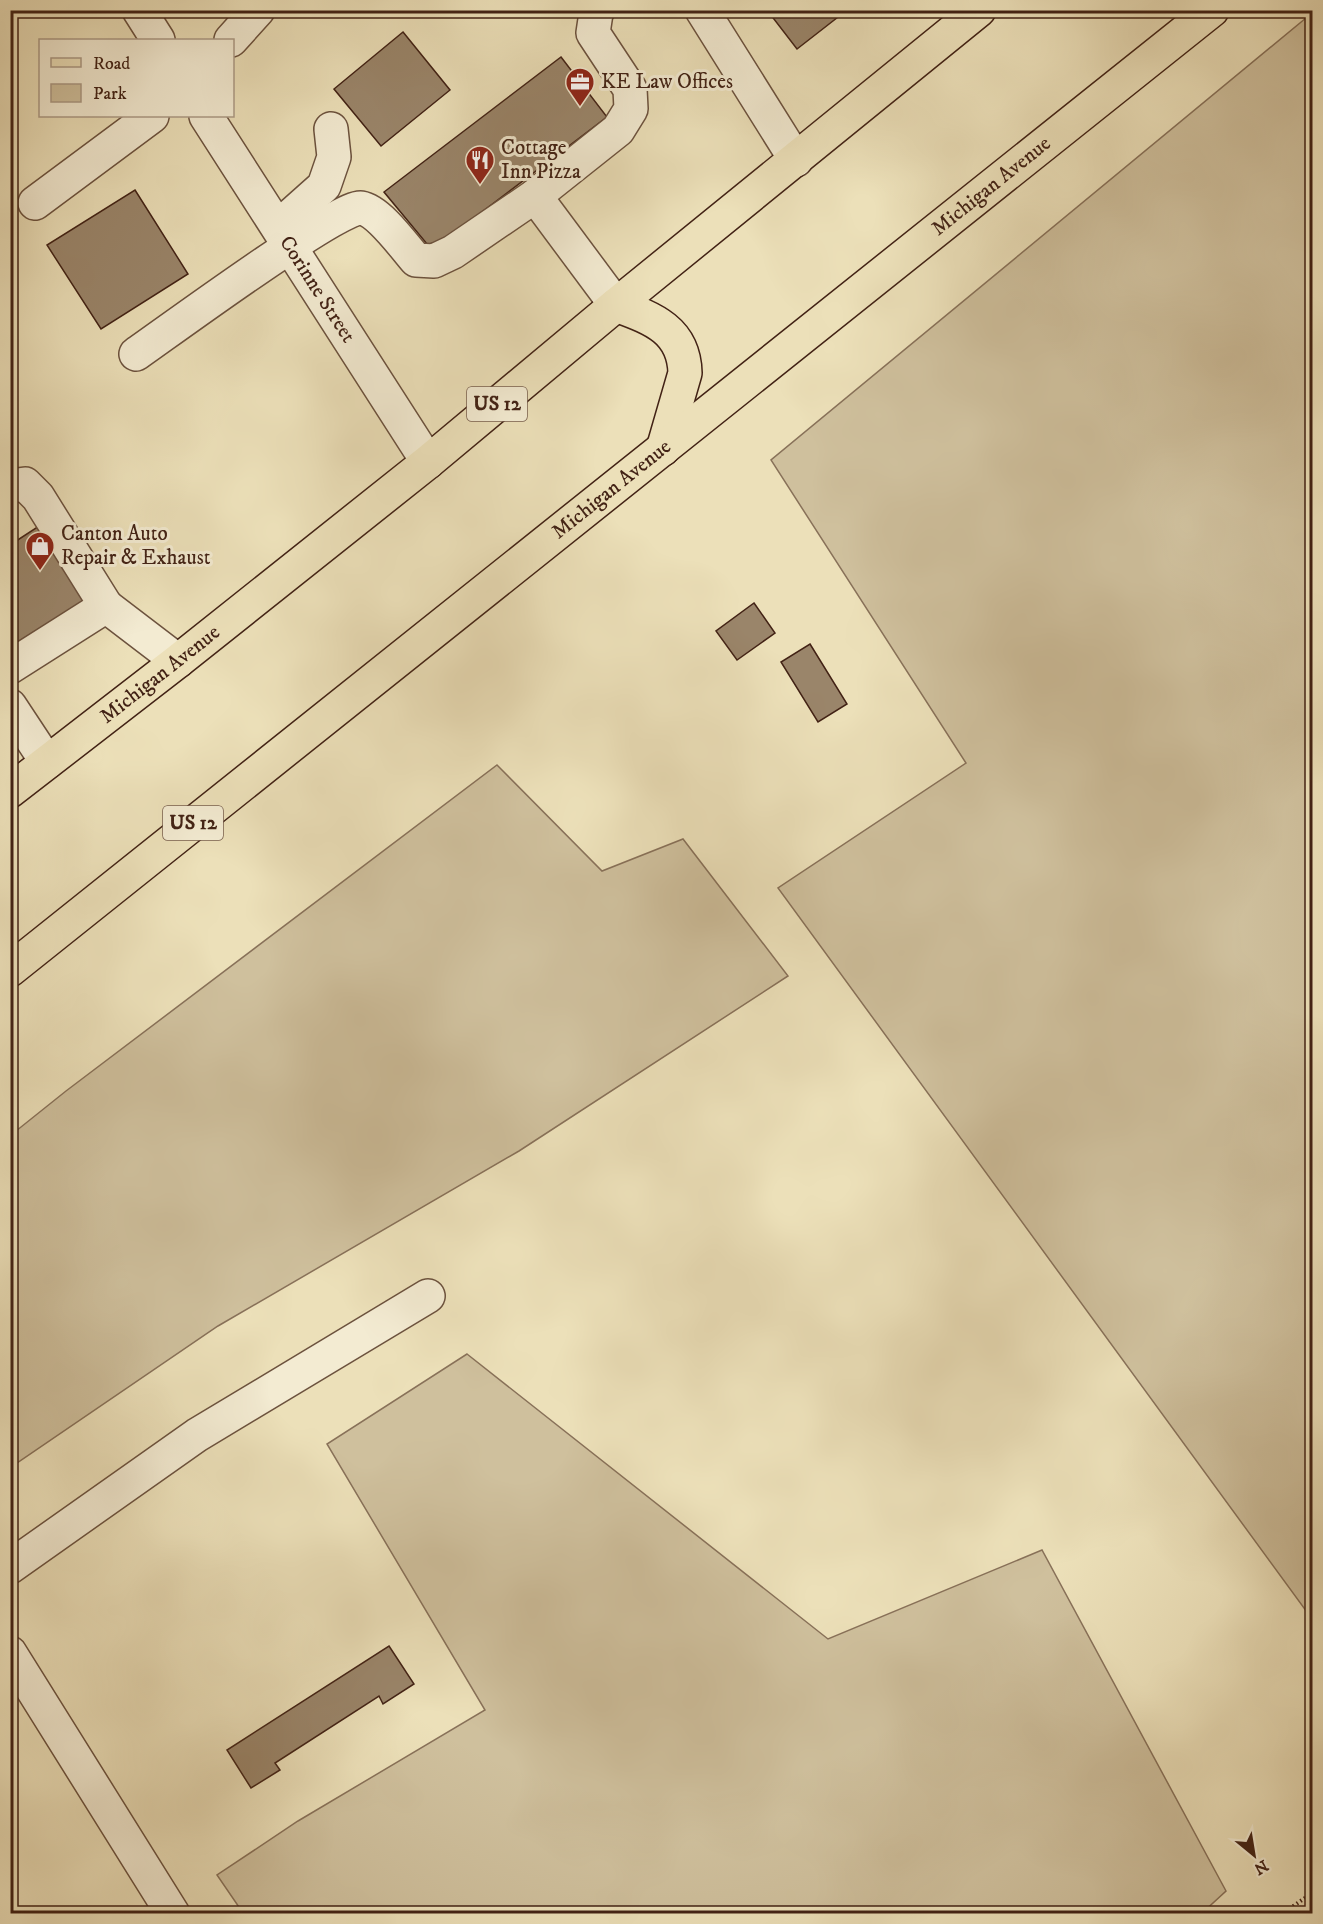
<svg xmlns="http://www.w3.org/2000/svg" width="1323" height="1924" font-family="'IM FELL DW Pica',serif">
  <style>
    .green { fill: #cfc09d; stroke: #887159; stroke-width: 1.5 }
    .building { fill: #9a856a; stroke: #422215; stroke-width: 1.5 }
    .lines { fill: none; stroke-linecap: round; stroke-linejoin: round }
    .minor-casing { stroke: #6c523e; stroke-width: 36 }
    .major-casing { stroke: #422215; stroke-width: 36 }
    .path { stroke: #422215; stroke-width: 4; stroke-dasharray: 1.5 3; stroke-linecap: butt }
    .minor { stroke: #f3ebd2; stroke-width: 33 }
    .major { stroke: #ece0b9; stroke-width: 33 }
    .labels { text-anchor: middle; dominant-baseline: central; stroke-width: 6; stroke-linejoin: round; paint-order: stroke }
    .shield { fill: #f3ebd2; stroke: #775e4e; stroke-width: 1.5 }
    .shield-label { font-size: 20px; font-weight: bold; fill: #422215 }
    .poi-label { font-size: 21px; fill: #422215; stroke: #f3ebd2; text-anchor: start }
    .street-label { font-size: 21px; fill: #422215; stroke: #f3ebd2 }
  </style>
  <rect width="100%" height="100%" fill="#ece0b9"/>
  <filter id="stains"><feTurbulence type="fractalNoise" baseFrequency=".00333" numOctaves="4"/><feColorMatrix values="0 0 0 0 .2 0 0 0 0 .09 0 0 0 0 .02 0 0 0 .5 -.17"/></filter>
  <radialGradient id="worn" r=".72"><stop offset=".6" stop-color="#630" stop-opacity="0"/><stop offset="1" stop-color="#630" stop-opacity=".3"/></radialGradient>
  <g class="green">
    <path d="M1312,13V1619L778,888L966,763L771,460Z"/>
    <path d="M497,765L602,871L683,839L788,976L519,1151L218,1326L11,1467V1135L66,1091Z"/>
    <path d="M467,1354L828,1639L1042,1550L1226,1891L1201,1914L243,1913L217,1875L298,1821L485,1710L327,1444Z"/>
  </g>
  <g class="building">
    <path d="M767,10H847L797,49Z"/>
    <path d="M403,32L450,90L381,146L334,89Z"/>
    <path d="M561,57L607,117L432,250L384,192Z"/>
    <path d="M135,190L188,274L101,329L47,245Z"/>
    <path d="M39,526L87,599L10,647V545Z"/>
    <path d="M754,603L775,633L737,660L716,631Z"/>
    <path d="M810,644L847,704L818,722L781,662Z"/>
    <path d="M389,1646L414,1684L383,1704L379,1696L275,1763L280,1770L251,1788L227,1750Z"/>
  </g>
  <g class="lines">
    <g class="minor-casing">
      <g id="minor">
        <path d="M139,10L158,40"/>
        <path d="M702,10L796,160"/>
        <path d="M231,40L258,10"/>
        <path id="s1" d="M206,116L428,462"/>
        <path d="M535,196L616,305"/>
        <path d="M35,203L152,116"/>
        <path d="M278,227L324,186L334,157L331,129"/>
        <path d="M136,354C165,334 340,205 361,208C379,211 403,245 416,260L434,261L453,252L535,196L618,130L631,109L630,89L593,33L596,13L598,10"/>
        <path d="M10,486L25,484L38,497L106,606"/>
        <path d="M10,667L106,606L178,661"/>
        <path d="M10,706L47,762"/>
        <path d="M10,1567L197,1435L428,1296"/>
        <path d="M10,1653L173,1914"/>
      </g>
    </g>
    <g class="major-casing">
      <g id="major">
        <path d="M616,305C651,318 684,329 685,373L663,449"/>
        <path id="s2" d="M10,791L178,661L428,462L616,305L979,10"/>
        <path id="s3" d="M10,970L1212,10"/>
      </g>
    </g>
    <path class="path" d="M1282,1914L1312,1893"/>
    <use href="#minor" class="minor"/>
    <use href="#major" class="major"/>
  </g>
  <defs>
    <g id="office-pin" transform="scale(1.5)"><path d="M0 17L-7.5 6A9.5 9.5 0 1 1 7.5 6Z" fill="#8f2418" stroke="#f3ebd2"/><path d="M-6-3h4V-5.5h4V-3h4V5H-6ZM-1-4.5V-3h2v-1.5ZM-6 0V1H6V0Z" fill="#fff"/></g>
    <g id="restaurant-pin" transform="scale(1.5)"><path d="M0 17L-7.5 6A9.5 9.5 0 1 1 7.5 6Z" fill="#8f2418" stroke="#f3ebd2"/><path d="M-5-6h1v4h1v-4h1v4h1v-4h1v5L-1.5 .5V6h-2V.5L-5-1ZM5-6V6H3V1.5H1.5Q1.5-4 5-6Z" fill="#fff"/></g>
    <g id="shop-pin" transform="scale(1.5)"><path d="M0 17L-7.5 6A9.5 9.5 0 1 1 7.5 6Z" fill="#8f2418" stroke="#f3ebd2"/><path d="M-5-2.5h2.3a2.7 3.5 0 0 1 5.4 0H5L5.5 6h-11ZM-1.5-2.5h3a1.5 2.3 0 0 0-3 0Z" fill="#fff"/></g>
  </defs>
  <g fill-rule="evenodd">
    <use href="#office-pin" x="580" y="82"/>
    <use href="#restaurant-pin" x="480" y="160"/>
    <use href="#shop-pin" x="40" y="546"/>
  </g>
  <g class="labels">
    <g class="shield">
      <rect x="467" y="387" width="60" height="34" rx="4.5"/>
      <rect x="163" y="806" width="60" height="34" rx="4.5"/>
    </g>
    <g class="shield-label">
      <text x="497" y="404">US 12</text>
      <text x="193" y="823">US 12</text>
    </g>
    <g class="poi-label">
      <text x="601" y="82">KE Law Offices</text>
      <text x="501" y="148">Cottage<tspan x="501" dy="24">Inn Pizza</tspan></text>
      <text x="61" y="534">Canton Auto<tspan x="61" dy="24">Repair &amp; Exhaust</tspan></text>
    </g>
    <g class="street-label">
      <text stroke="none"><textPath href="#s3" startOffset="1256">Michigan Avenue</textPath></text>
      <text stroke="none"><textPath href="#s1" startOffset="206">Corinne Street</textPath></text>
      <text stroke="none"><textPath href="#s3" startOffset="770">Michigan Avenue</textPath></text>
      <text stroke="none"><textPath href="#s2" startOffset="190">Michigan Avenue</textPath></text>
    </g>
  </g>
  <rect width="1323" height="1924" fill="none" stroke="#ece0b9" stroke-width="36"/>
  <rect x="12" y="12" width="1299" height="1900" fill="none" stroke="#422215" stroke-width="3"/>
  <rect x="18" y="18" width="1287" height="1888" fill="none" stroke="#422215" stroke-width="1.5"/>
  <rect x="39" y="39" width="195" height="78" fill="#f3ebd2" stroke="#ac9b86" stroke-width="1.5"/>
  <rect x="51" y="58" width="30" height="9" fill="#ece0b9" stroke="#ac9b86" stroke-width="1.5"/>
  <text x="93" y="69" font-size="18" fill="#422215">Road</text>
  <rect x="51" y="84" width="30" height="18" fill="#cfc09d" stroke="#ac9b86" stroke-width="1.5"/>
  <text x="93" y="99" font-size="18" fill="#422215">Park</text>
  <g transform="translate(1254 1855) rotate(150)" stroke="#f3ebd2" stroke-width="4.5" paint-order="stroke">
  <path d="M0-4.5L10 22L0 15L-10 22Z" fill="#422215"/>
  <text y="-9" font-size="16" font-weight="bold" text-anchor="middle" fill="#422215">N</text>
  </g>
  <rect width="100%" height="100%" filter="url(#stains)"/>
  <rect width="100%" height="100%" fill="url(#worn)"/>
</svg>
